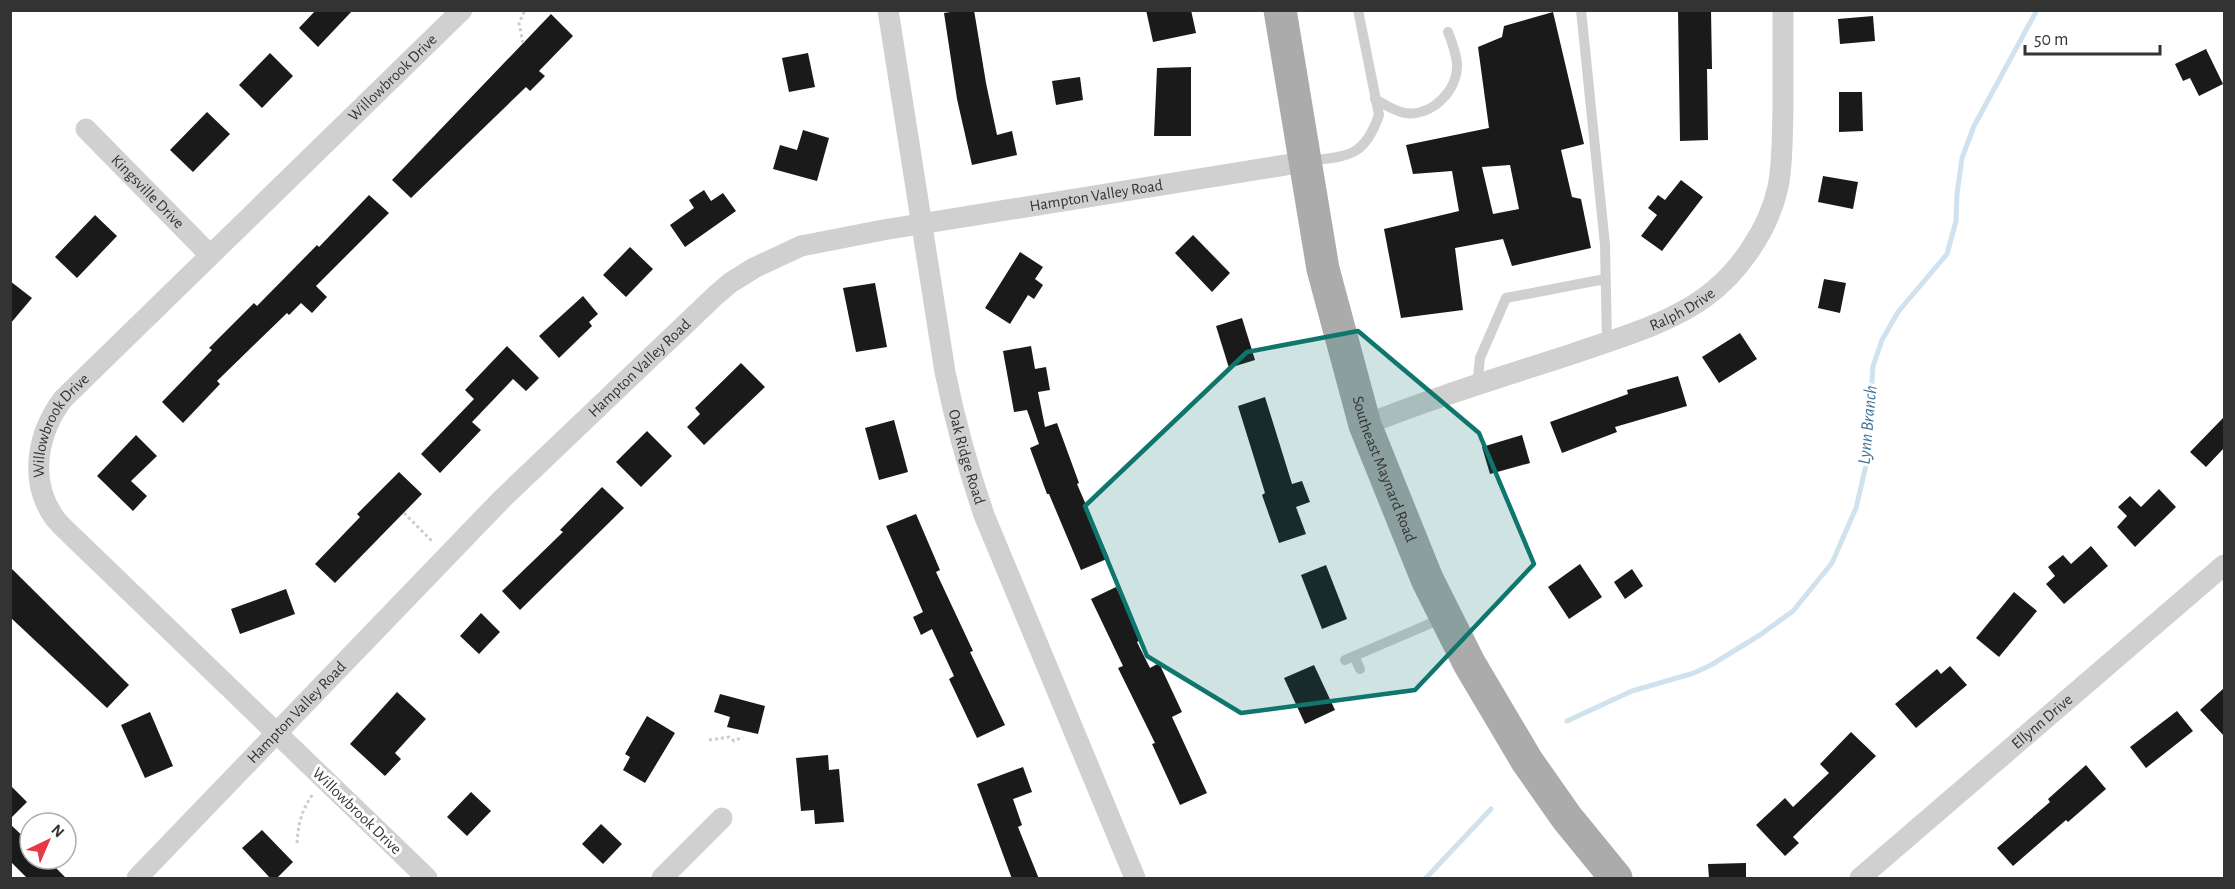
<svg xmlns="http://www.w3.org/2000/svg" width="2235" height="889" font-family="'Alegreya Sans',sans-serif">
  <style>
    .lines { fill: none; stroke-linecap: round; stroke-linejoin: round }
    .stream { stroke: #cfe2ee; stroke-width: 5 }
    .building { fill: #1a1a1a; fill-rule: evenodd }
    .path { stroke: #cdcdcd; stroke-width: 3; stroke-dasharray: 3 3; stroke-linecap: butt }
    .lane { stroke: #d0d0d0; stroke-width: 10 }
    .street { stroke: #d0d0d0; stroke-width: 21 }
    .primary { stroke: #ababab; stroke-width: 33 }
    .marked { fill: #0f766e; fill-opacity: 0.2; stroke: #0f766e; stroke-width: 4.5; stroke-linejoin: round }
    .labels { text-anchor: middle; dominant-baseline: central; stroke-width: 6; stroke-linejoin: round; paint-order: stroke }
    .street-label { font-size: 16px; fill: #333; stroke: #fff }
    .water-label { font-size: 18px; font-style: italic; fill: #3f7597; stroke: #fff }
  </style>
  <rect width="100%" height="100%" fill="#fff"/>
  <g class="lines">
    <g class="stream">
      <path d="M1567,721L1632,691L1694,673L1711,665L1760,635L1793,611L1832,563L1856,508L1867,461L1873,366L1882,340L1898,312L1947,254L1956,221L1957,194L1962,158L1974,126L2037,10"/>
      <path d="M1426,878L1491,809"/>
    </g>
  </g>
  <g class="building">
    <path d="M316,10H353L318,47L299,28Z"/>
    <path d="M962,10H974L986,83L997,135L1012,131L1017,155L972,165L957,99L944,13Z"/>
    <path d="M1146,10H1191L1196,33L1153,42Z"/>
    <path d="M1678,10H1711L1712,69H1707L1708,140L1680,141Z"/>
    <path d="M1553,12L1584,144L1561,150L1572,197L1581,199L1591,248L1512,266L1503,239L1455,248L1463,310L1401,318L1384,229L1459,211L1452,171L1413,174L1406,145L1489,128L1478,47L1502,37L1504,26ZM1510,165L1519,209L1493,214L1482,167Z"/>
    <path d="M551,14L573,36L539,71L545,76L530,91L526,87L411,198L392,180Z"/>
    <path d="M1873,16L1875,41L1840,44L1838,19Z"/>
    <path d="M2206,49L2223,84L2199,96L2190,78L2183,81L2175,64Z"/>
    <path d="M270,53L293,76L262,108L239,85Z"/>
    <path d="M808,53L815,87L789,92L782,58Z"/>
    <path d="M1191,67V136H1154L1157,68Z"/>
    <path d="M1080,77L1083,100L1056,105L1052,81Z"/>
    <path d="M1839,92H1862L1863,131L1839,132Z"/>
    <path d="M207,112L230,134L193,172L170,150Z"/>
    <path d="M803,130L829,138L817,181L773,169L780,145L797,150Z"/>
    <path d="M1823,176L1858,182L1853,209L1818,202Z"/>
    <path d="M1681,180L1703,197L1662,251L1641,236L1657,215L1648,208L1658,195L1665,200Z"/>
    <path d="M704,190L711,201L723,193L736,211L685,247L670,225L694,208L689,200Z"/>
    <path d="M369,195L389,213L316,286L327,297L312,313L301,303L289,315L287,313L217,381L220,384L183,423L162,402L212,350L209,348L254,303L257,306L317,245L319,247Z"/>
    <path d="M95,215L117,236L77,278L55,257Z"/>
    <path d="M1193,235L1230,273L1212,292L1175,253Z"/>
    <path d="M630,247L653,269L626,297L603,275Z"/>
    <path d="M1020,252L1043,267L1035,279L1043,285L1034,299L1028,295L1010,324L985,308Z"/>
    <path d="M1824,279L1846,283L1840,313L1818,308Z"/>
    <path d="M10,281L32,298L10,324Z"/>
    <path d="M875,283L887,347L856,352L843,288Z"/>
    <path d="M583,296L598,314L589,322L592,326L559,358L539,336Z"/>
    <path d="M1242,318L1255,360L1229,368L1216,326Z"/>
    <path d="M1740,333L1757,359L1719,383L1702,357Z"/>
    <path d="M507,346L539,378L526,391L513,379L472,422L481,430L440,473L421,454L474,399L465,390Z"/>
    <path d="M1031,346L1035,369L1046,367L1050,390L1038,392L1045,427L1057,423L1079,483L1077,484L1109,558L1081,570L1049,494H1047L1030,448L1039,444L1027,410L1014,412L1003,351Z"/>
    <path d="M741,363L765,387L704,445L687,427L700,414L695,408Z"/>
    <path d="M1678,376L1687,406L1615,427L1617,432L1562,453L1550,422L1628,394L1627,390Z"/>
    <path d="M1265,397L1292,484L1302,481L1310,502L1296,507L1306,534L1279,543L1262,495L1265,493L1238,406Z"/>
    <path d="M2224,417V448L2206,467L2190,452Z"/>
    <path d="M894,420L908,472L879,480L865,428Z"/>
    <path d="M647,431L672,456L641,487L616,462Z"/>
    <path d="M136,435L157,456L131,481L147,496L133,511L97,476Z"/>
    <path d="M1522,435L1530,463L1490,474L1482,447Z"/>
    <path d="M399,472L422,494L335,583L315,564L360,517L357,514Z"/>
    <path d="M602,487L624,508L520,610L502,591L563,532L560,530Z"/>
    <path d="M2159,489L2176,507L2135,547L2117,527L2127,516L2118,507L2130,496L2141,507Z"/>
    <path d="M916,514L940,570L936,572L973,651L970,652L1005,725L977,738L949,679L954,676L932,629L921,635L913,617L923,612L886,526Z"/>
    <path d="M2091,546L2108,566L2064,604L2046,584L2055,576L2048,567L2063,555L2071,564Z"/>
    <path d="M1580,564L1602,597L1569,619L1548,587Z"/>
    <path d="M1326,565L1347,619L1322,629L1301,575Z"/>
    <path d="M10,567L129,685L107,708L10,617Z"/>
    <path d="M1632,569L1643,586L1625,599L1614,582Z"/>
    <path d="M1116,587L1141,640L1137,642L1150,668L1159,663L1182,712L1172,717L1207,793L1180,805L1152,744L1155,743L1118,668L1123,666L1091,599Z"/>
    <path d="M286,589L295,614L240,634L231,609Z"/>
    <path d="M2014,592L2037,611L1999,657L1976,638Z"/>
    <path d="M481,613L500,632L479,654L460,636Z"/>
    <path d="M1314,665L1335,710L1305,724L1284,678Z"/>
    <path d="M1950,666L1967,685L1916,728L1895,704L1937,669L1941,674Z"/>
    <path d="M2224,688V736L2200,710Z"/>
    <path d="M397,692L426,719L395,753L401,759L385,776L350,744Z"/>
    <path d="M720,694L765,706L758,734L727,727L730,717L714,712Z"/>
    <path d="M2177,711L2193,731L2146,768L2130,747Z"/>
    <path d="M150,712L173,766L145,778L121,725Z"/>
    <path d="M647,716L675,733L645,783L623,770L630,757L625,754Z"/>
    <path d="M1851,732L1876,756L1793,837L1799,843L1785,856L1756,825L1785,798L1793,807L1829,773L1820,764Z"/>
    <path d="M828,755L829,770L839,769L844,822L815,824L814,810L801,811L796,758Z"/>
    <path d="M2086,765L2106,789L2068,822L2066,820L2013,866L1997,848L2050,802L2048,799Z"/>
    <path d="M1023,767L1032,792L1013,799L1022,825L1018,827L1039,879H1012L977,784Z"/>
    <path d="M10,785L27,802L10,819Z"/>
    <path d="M471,792L491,811L467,836L447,817Z"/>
    <path d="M10,824L30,843V859H47L67,879H28L10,861Z"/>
    <path d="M601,824L622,844L603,864L582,844Z"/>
    <path d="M262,830L293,862L276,879H271L242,848Z"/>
    <path d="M1746,863V879H1709L1708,864Z"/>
  </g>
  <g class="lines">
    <g class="path">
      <path d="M523,43L519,23L525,10"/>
      <path d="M404,513L433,542"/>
      <path d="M709,740L729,737L734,741L743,737"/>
      <path d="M297,843C298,824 302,808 314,793"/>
    </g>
    <g class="lane">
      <path d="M1581,10L1605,245L1607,342"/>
      <path d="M1375,99C1384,104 1394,111 1405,113C1432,117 1458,90 1457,64C1456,53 1452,42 1448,32"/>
      <path d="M1307,161C1348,156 1364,158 1379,115L1358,10"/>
      <path d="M1477,386L1480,358L1506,298L1605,279"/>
      <path d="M1354,656L1360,669"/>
      <path d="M1345,660L1443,618"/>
    </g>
    <g class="street">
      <path id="s1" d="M888,10L945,372C955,421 968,468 984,515L1135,878"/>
      <path id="s2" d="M86,129L210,255"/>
      <path id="s3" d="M1365,425C1434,397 1505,376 1575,353C1618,338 1666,325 1704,298C1739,273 1769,229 1778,187C1783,162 1782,136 1783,110C1783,77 1783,44 1783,10"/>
      <path id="s4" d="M137,878L501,500L716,295L730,283L754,268L801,246L883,230L1304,162"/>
      <path id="s5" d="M427,878L70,534C65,529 58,523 54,517C28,480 38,432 63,399L462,10"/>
      <path d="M662,878L722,818"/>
      <path id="s6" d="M1860,878L2224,565"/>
    </g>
    <path class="primary" id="s7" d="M1280,10L1323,269L1365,425L1427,579L1469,663L1527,761L1567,818L1616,878"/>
  </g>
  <path class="marked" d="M1358,331L1479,433L1534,564L1415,690L1241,713L1147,656L1085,506L1247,352Z"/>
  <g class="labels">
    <g class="street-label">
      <text stroke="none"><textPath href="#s5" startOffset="1106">Willowbrook Drive</textPath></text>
      <text stroke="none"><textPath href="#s2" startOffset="88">Kingsville Drive</textPath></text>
      <text stroke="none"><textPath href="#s4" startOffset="1220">Hampton Valley Road</textPath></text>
      <text stroke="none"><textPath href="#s3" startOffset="338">Ralph Drive</textPath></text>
      <text stroke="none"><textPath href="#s4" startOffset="716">Hampton Valley Road</textPath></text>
      <text stroke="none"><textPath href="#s5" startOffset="620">Willowbrook Drive</textPath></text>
      <text stroke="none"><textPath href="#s1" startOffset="454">Oak Ridge Road</textPath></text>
      <text stroke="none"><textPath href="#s7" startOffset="472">Southeast Maynard Road</textPath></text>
      <text stroke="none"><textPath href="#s4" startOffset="230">Hampton Valley Road</textPath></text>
      <text stroke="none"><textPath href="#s6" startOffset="240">Ellynn Drive</textPath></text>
      <text transform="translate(357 811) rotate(44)">Willowbrook Drive</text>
    </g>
    <g class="water-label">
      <text transform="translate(1868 425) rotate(-85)">Lynn Branch</text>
    </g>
  </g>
  <rect width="2235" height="889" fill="none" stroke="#333333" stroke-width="24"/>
  <g transform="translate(48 841) rotate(44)"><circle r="28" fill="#ffffff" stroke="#adadad" stroke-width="1.5"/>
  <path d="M0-4.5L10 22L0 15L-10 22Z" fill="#e63946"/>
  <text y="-9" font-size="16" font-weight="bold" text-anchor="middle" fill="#333333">N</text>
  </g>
  <path d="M2025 45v9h135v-9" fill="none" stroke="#333333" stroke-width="3"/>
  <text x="2034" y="45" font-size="18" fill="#333333" stroke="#ffffff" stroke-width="4.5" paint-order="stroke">50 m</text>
</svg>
